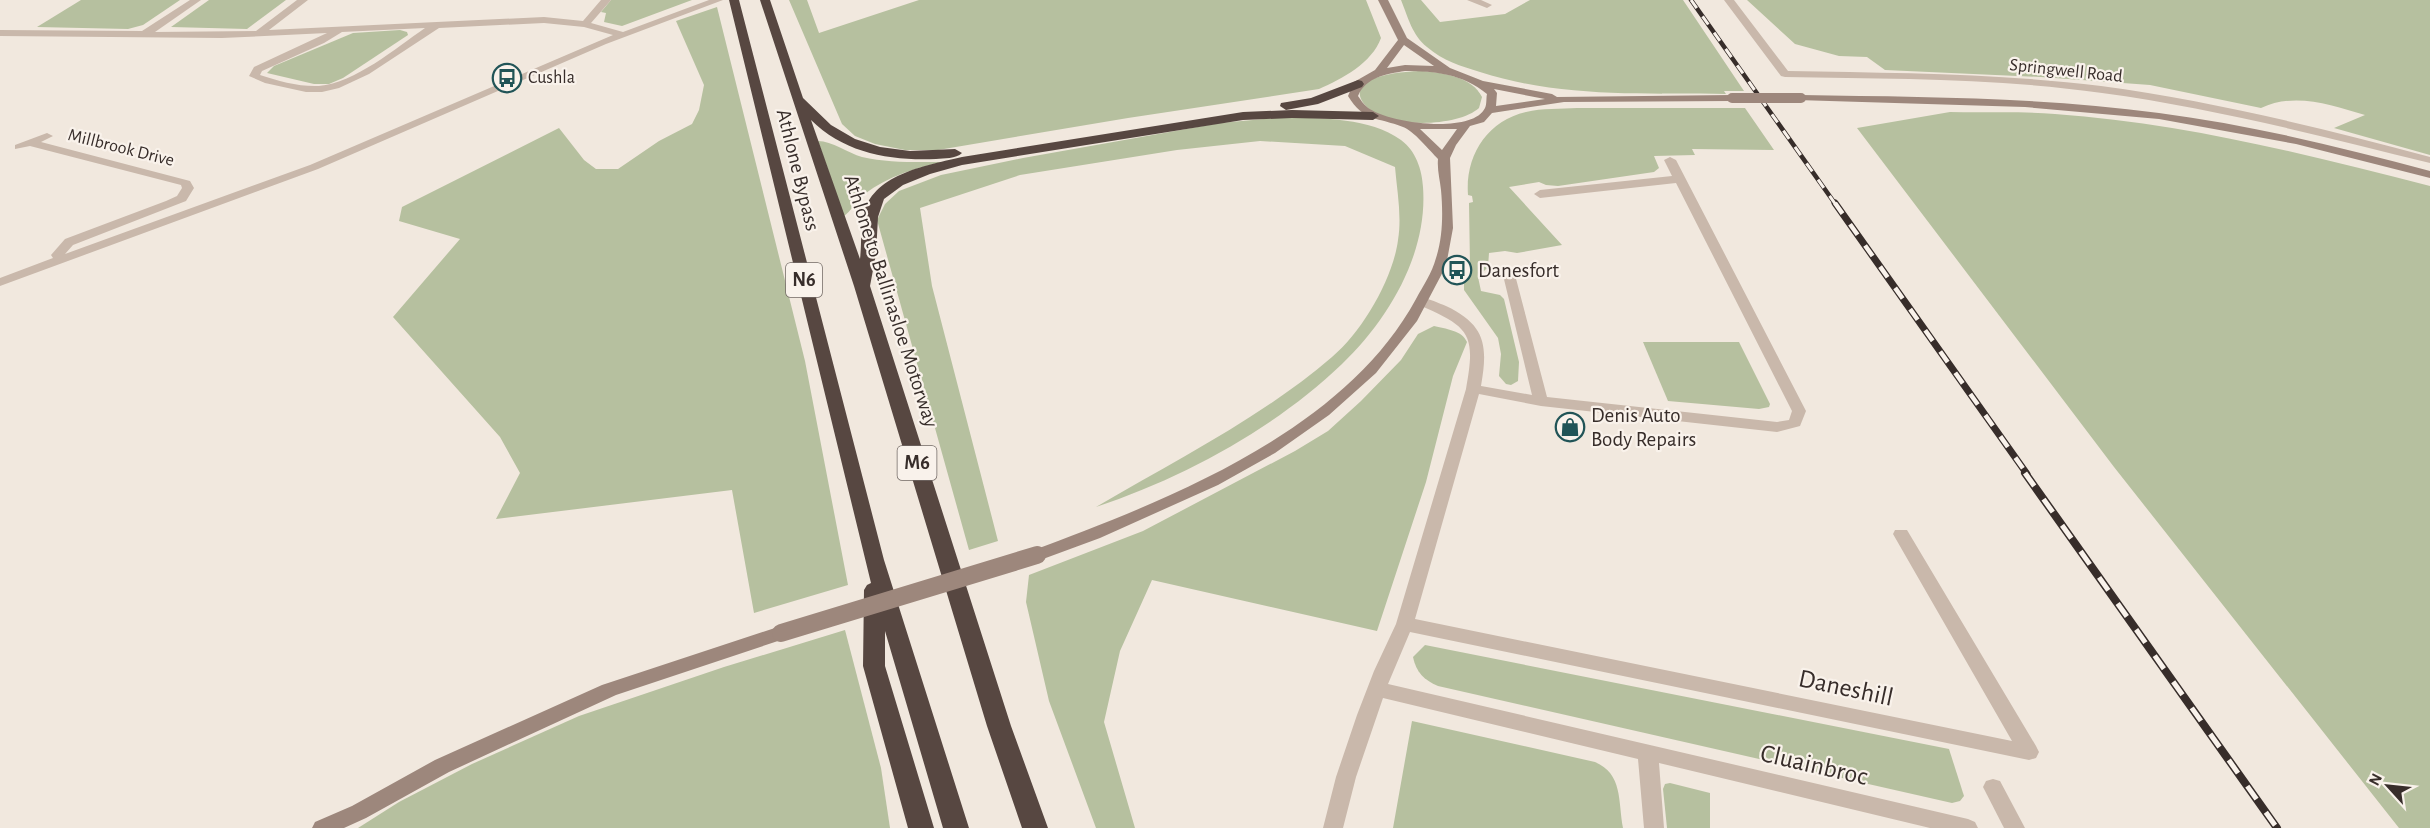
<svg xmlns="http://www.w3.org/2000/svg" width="2430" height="828" font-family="'Alegreya Sans',sans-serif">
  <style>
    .green { fill: #b6c09f }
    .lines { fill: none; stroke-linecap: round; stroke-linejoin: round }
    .street { fill: #c9b8ab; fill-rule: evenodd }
    .secondary { fill: #9d877c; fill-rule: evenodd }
    .highway { fill: #574741; fill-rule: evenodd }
    .rail-far2-casing { stroke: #372d2a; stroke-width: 4.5 }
    .rail-far1-casing { stroke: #372d2a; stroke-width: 7 }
    .rail-casing { stroke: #372d2a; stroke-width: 8 }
    .rail-far2 { stroke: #f9f2eb; stroke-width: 3; stroke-dasharray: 10; stroke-linecap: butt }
    .rail-far1 { stroke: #f9f2eb; stroke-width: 4.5; stroke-dasharray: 13; stroke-linecap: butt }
    .rail { stroke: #f9f2eb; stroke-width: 5; stroke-dasharray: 16; stroke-linecap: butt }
    .secondary-bridge-far1 { stroke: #9d877c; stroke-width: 10 }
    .secondary-bridge { stroke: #9d877c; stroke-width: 18 }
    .labels { text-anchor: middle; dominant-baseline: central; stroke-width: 4.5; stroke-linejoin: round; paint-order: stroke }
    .far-street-label { font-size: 18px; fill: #372d2a; stroke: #f9f2eb }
    .far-poi-label { font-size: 18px; fill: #372d2a; stroke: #f9f2eb; text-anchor: start }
    .shield { fill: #f9f2eb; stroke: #716864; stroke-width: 1.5 }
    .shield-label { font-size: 20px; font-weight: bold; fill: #372d2a }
    .street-label { font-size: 21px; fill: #372d2a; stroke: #f9f2eb }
    .poi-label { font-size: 21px; fill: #372d2a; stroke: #f9f2eb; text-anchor: start }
    .near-street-label { font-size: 26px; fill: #372d2a; stroke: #f9f2eb }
  </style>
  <rect width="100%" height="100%" fill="#f1e8de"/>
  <g class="green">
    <path d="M81,0H180L143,25L128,29L37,27Z"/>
    <path d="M209,0H286L247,29L171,27Z"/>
    <path d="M611,0H692L622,26L604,22L606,13L601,12Z"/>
    <path d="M789,0H807L819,33L919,0H1366L1381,38C1372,63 1342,79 1319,89L1128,118L938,150H905L875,144L855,136L842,124Z"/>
    <path d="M1401,0H1421L1440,22L1505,14L1530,0H1683L1744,91H1724L1726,94C1643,93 1560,98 1480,72C1461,66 1443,61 1427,47C1412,35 1408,17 1401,0Z"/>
    <path d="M1747,0H2430V155L2334,128L2365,115C2331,105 2295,92 2261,108L2150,85L2041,77L1885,70L1867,57L1839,56L1795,44Z"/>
    <path d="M717,7L805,361L848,585L754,613L732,490L496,519L520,473L500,437L393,317L460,239L399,221L402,207L559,128L584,160L596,169H618L659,141L692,124L699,110L704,85L676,21Z"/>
    <path d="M400,30L407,32L408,35L343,78L329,84H314L267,73L274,66L353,33Z"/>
    <path d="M1423,71C1444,73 1472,77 1482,97L1479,108C1457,128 1379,130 1362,101C1347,74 1410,71 1423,71Z"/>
    <path d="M1577,108H1745L1774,150L1692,149L1695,155L1654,156L1659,168L1654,172L1558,186L1546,185L1539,182L1509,187L1562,245L1517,253L1505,251L1489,253L1488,267L1478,277L1481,291L1500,295L1504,299L1519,362L1518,381L1511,385L1506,384L1499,376L1501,354L1498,338L1464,290V281L1470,265L1469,203L1473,202L1472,196L1468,195C1465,156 1487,121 1526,112C1542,108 1561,109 1577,108Z"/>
    <path d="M1950,112C1985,113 2020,111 2055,114C2182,123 2306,154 2430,186V828H2399L2114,467L1857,128Z"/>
    <path d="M1286,117C1324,119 1369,117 1401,140C1416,151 1422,170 1423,187C1428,253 1389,319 1342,364C1274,429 1185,477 1096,507C1176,460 1261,418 1332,357C1362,332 1393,279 1398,240C1402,216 1397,191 1395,167L1345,146L1260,141L1177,150L1020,175L920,208L932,286L998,541L969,550L877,220L885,204L899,191L941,175L1023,158L1220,123Z"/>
    <path d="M818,141C832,141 848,153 862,157C888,163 915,162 942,162C912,169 883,178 860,198C854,204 851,211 844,216Z"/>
    <path d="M1434,326C1445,329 1462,330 1467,342L1453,376L1426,482L1377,631L1152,580L1120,651L1104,722L1135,828H1096L1049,701L1026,602L1029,575L1143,531L1295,451L1328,431L1361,401L1401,360L1418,334Z"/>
    <path d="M1643,342H1739L1770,404L1769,407L1759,409L1668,401Z"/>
    <path d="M845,630L881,768L890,828H358L399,802L472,764L579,716L724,667Z"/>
    <path d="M1425,645L1949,749L1964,796L1960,801L1952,803L1438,686C1424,680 1416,672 1413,657Z"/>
    <path d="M1412,721L1595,762C1623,774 1618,801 1623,828H1393Z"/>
    <path d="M1670,783L1710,793V828H1667L1663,789L1665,784Z"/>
  </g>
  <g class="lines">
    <g class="street">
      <path d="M190,0H201L155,32L256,31L297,0H308L269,30L544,17L583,21L601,0H611L591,23L623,32L709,0H723L606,44L318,169L0,286V278L53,258L51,255L65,239L166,201L177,196L182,188L181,185L30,146L15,149V145L47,133L53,136L41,142L190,181L194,188L186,201L73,245L65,254L310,165L613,35L584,27L544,23L439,28L369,74L339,88L322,92H306L265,83L249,76L254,67L327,33L222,38L0,36V30L142,31ZM425,28C396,48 355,83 319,86C300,87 278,81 260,75L262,71L324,43L342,32Z"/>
      <path d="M1467,0H1481L1492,5L1487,8Z"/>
      <path d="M1724,0H1734L1788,71C1892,73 1997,73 2101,86C2212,101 2322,128 2430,157V163C2321,136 2213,108 2102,93C1997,78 1891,79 1785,77L1781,76Z"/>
      <path d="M1670,157L1676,160L1806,411L1800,426L1777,432L1541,406L1479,394L1415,619L2012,741L1893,534L1895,530H1907L2036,746L2039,752L2036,758L2029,760L1410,632L1388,684L1968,819L1975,822L1978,828H1930L1659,763L1664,828H1644L1638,759L1383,698L1356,777L1343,828H1323L1336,777L1357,715L1374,671L1396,624L1466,389C1476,334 1470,327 1419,305L1417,302L1419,299C1428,297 1437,303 1446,306C1486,325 1488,346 1481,386L1532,395L1502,271L1508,267L1514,271L1547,397L1777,422L1789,420L1792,411L1676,183L1540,198L1534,194L1540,190L1672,176L1664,160Z"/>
      <path d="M1993,779L2000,781L2025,828H2004L1983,787L1986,781Z"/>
    </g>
    <g class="secondary">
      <path d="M1378,0H1388L1407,38L1450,68L1483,81L1552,94L1557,97L1732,95L1737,98L1732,101L1564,102L1492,113L1484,122L1470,126L1456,145L1450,158L1453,228L1446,266L1417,321L1376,373L1329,415L1275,453L1218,485L1100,538L1043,559H1031L1028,555L1031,551C1166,501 1344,432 1416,299C1423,286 1432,273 1436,258C1443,237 1443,212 1441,190C1440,180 1437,170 1438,159C1430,151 1413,130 1403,127C1378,117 1364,122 1348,96L1354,82L1375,70L1398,40ZM1404,45L1434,66L1405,65L1387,68ZM1405,71C1435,71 1463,74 1487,94C1486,98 1487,104 1485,108C1472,135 1386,123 1367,107C1363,104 1361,100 1358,96C1366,77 1386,74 1405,71ZM1494,89L1545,99L1496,106L1497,93ZM1420,129H1457L1442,150Z"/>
      <path d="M1801,95C1920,97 2041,97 2159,113C2251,125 2341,147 2430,171V178L2296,144L2159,119L2025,107L1797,100L1796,98Z"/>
      <path d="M781,626L787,628L790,633L787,638L616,695L449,772L366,818L344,828H312L315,822L352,806L435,760L602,685Z"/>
    </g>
    <g class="highway">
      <path d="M729,0H739L884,560L969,828H943L885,631V666L934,828H908L863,666L864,590L867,585L871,583Z"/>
      <path d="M760,0H770L803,98L831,125L855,139L880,147L910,151L955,149L962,153C956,159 944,158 936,159C890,161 844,153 811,120L860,259C862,243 860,227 864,212C875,173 929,165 962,157L1243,112L1292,110L1373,112L1379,116L1373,120L1292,118L1243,120L962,165L930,174L903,185L884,199L878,217L876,254L870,286L1011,726L1048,828H1022L987,726L854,286Z"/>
      <path d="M1358,80L1362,81L1364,84L1362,87L1318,104L1286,110L1280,106L1281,103L1311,98Z"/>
    </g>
    <g class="rail-far2-casing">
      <path id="rail-far2" d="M1691,0L1836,205"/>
    </g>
    <g class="rail-far1-casing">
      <path id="rail-far1" d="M1835,203L2027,474"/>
    </g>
    <g class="rail-casing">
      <path id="rail" d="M2025,473L2277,828"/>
    </g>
    <use href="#rail-far2" class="rail-far2"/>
    <use href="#rail-far1" class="rail-far1"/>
    <use href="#rail" class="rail"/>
    <path class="secondary-bridge-far1" d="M1732,98H1801"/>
    <path class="secondary-bridge" d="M781,633L1037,555"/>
  </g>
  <defs>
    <g id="bus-ring" transform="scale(1.5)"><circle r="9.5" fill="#f9f2eb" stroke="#215457" stroke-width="1.5"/><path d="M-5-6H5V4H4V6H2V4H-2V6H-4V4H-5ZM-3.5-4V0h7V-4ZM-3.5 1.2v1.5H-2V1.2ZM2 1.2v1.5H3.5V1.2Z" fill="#215457"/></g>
    <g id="shop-ring" transform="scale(1.5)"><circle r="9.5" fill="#f9f2eb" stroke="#215457" stroke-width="1.5"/><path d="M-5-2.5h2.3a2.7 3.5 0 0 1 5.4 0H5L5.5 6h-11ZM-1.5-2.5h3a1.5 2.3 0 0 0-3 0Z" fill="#215457"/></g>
  </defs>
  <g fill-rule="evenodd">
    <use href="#bus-ring" x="507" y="78"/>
    <use href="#bus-ring" x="1457" y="270"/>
    <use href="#shop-ring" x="1570" y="427"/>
  </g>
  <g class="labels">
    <g class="far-street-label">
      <text transform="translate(2066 71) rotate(6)">Springwell Road</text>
      <text transform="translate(121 148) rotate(14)">Millbrook Drive</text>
    </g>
    <g class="far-poi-label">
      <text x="528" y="78">Cushla</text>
    </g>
    <g class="shield">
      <rect x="786" y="263" width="36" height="34" rx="4.5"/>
      <rect x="897.5" y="446" width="39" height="34" rx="4.5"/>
    </g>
    <g class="shield-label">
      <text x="804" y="280">N6</text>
      <text x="917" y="463">M6</text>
    </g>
    <g class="street-label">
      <text transform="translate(798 170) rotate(76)">Athlone Bypass</text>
      <text transform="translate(891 301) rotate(72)">Athlone to Ballinasloe Motorway</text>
    </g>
    <g class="poi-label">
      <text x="1478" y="270">Danesfort</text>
      <text x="1591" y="415">Denis Auto<tspan x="1591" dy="24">Body Repairs</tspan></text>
    </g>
    <g class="near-street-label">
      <text transform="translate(1846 688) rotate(12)">Daneshill</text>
      <text transform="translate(1814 765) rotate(13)">Cluainbroc</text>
    </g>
  </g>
  <g transform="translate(2388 786) rotate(297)" stroke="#f9f2eb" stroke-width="4.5" paint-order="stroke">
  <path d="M0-4.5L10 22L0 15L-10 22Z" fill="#372d2a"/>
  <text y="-9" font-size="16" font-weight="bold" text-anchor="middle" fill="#372d2a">N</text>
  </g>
</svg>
